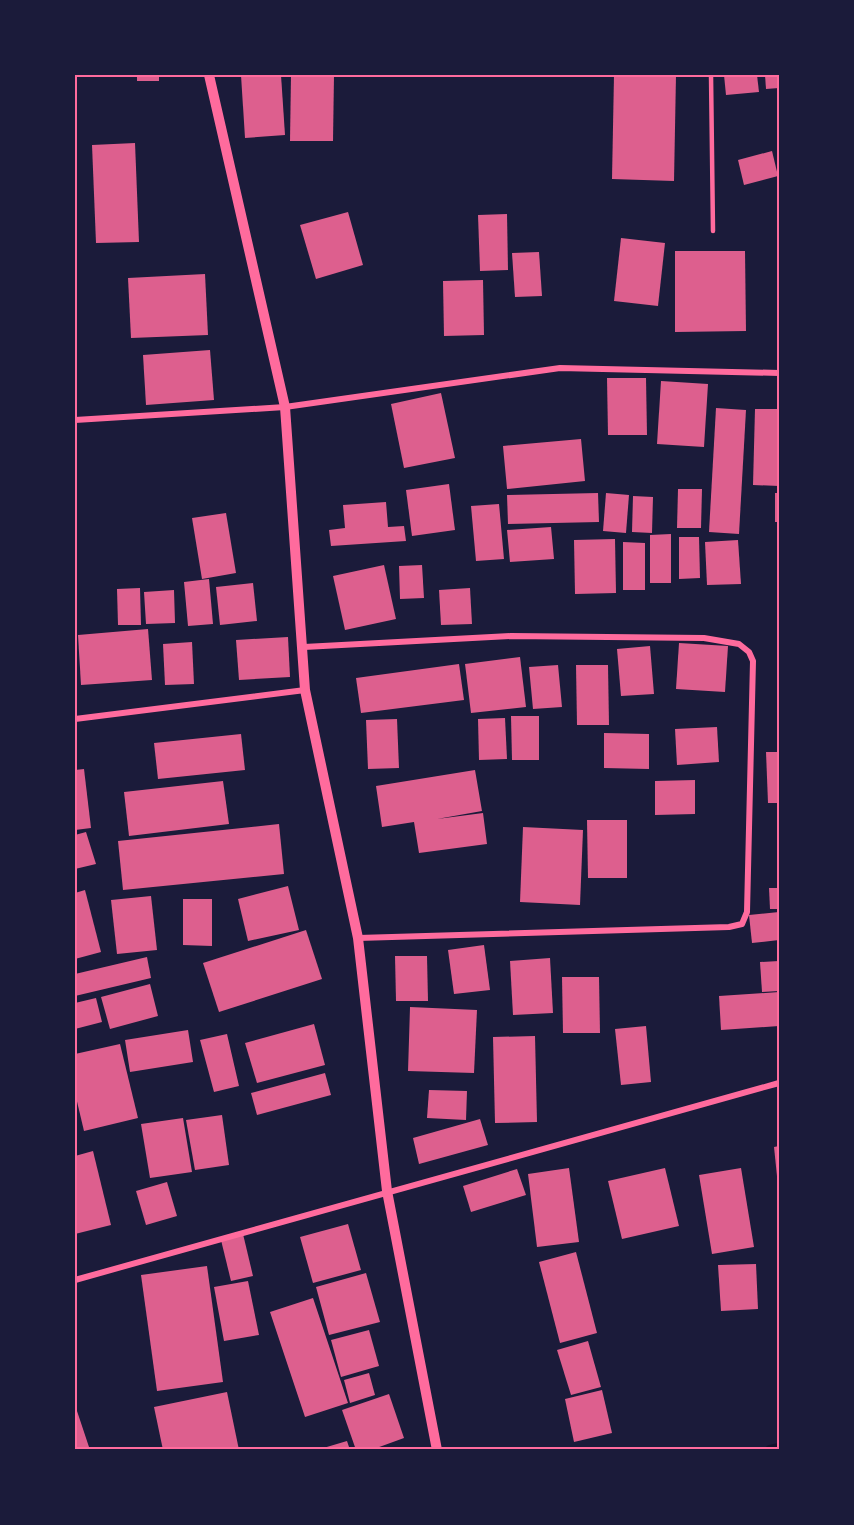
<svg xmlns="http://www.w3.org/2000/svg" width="854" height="1525" font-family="'Source Sans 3',sans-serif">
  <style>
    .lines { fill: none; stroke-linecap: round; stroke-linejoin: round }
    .stream { stroke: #12122b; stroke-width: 10 }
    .building { fill: #dd5f8e }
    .service { stroke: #ff6b9d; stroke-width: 4.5 }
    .minor { stroke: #ff6b9d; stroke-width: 6 }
    .tertiary { stroke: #ff6b9d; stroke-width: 10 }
    .neatline { fill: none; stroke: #ff6b9d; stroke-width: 2 }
  </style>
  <rect width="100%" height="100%" fill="#1b1b3a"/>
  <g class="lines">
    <path class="stream" d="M770,1450L779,1448"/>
  </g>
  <g class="building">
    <rect x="137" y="75" width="22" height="6"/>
    <path d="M241,75H281L285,135L245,138Z"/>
    <path d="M291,75H334L333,141H290Z"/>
    <path d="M614,75H676L674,181L612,179Z"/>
    <path d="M724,75H757L759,92L726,95Z"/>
    <path d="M765,75H779V88L766,89Z"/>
    <path d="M135,143L139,242L96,243L92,145Z"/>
    <path d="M772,151L778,176L744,185L738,160Z"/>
    <path d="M348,212L363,265L316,279L300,225Z"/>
    <path d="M507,214L508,270L480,271L478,215Z"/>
    <path d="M621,238L665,243L658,306L614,301Z"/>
    <path d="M675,251H745L746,331L675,332Z"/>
    <path d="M539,252L542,296L515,297L512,253Z"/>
    <path d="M205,274L208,335L131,338L128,278Z"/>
    <path d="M483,280L484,335L444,336L443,281Z"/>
    <path d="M210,350L214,400L146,405L143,355Z"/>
    <path d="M607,378H646L647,435H608Z"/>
    <path d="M661,381L708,384L704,447L657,444Z"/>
    <path d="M441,393L455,458L404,468L391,404Z"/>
    <path d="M716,408L746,410L739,534L709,532Z"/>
    <path d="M755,409H779V486L753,485Z"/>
    <path d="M581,439L585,481L507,489L503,446Z"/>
    <path d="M449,484L455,530L412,536L406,490Z"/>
    <path d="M678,489H702L701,528H677Z"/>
    <path d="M598,493L599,522L508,524L507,495Z"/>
    <path d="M606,493L629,495L626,533L603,531Z"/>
    <rect x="775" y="493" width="4" height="29"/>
    <path d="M633,496L653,497L652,533L632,532Z"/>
    <path d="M386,502L388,527L404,526L406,541L331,546L329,530L345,528L343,505Z"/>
    <path d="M499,504L504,559L476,561L471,506Z"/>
    <path d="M226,513L236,573L202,579L192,518Z"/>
    <path d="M551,527L554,559L510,562L507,530Z"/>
    <path d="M671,534V583H650V535Z"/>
    <path d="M679,537H699L700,578L679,579Z"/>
    <path d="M615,539L616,593L575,594L574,540Z"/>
    <path d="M738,540L741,584L707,585L705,542Z"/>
    <path d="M623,542L645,543V590H623Z"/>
    <path d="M384,565L396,619L345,630L333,576Z"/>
    <path d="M422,565L424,598L400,599L399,566Z"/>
    <path d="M209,579L213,624L188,626L184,582Z"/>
    <path d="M253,583L257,621L220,625L216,587Z"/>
    <path d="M140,588L141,625H118L117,589Z"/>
    <path d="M470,588L472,624L441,625L439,590Z"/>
    <path d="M174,590L175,623L146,624L144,592Z"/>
    <path d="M148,629L152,680L81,685L78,635Z"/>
    <path d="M288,637L290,677L239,680L236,640Z"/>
    <path d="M192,642L194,684L165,685L163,644Z"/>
    <path d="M679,643L728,646L725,692L676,689Z"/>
    <path d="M650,646L654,694L621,696L617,649Z"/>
    <path d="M520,657L526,707L471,713L465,664Z"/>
    <path d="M459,664L464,700L361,713L356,678Z"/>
    <path d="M558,665L562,707L533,709L529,667Z"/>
    <path d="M576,665H608L609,725H577Z"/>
    <path d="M511,716H539V760H512Z"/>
    <path d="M505,718L507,759L479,760L478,719Z"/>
    <path d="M397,719L399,768L368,769L366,720Z"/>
    <path d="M717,727L719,762L677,765L675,729Z"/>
    <path d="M604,733L649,734V769L604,768Z"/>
    <path d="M241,734L245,770L158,779L154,743Z"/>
    <path d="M766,752H779V803H768Z"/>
    <path d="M84,769L91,828L75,830V770Z"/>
    <path d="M475,770L482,811L437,819L483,813L487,844L419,853L414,822L382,827L376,786Z"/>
    <path d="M695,780V814L655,815V781Z"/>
    <path d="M223,781L229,824L129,836L124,792Z"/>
    <path d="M587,820H627V878H588Z"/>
    <path d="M279,824L284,874L123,890L118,841Z"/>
    <path d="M523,827L583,830L580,905L520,902Z"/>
    <path d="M86,832L96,864L75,869V835Z"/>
    <path d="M288,886L299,930L248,941L238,899Z"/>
    <path d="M769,888H779V909H770Z"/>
    <path d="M85,890L101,952L75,959V893Z"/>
    <path d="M151,896L157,950L117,954L111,900Z"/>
    <path d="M183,899H212V946L183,945Z"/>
    <path d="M779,912V940L752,943L749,915Z"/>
    <path d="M306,930L322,979L219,1012L203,963Z"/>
    <path d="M484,945L490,990L454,994L448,950Z"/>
    <path d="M395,956H427L428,1001H396Z"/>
    <path d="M147,957L151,978L75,996V974Z"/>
    <path d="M550,958L553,1013L513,1015L510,961Z"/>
    <path d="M779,961V991L762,992L760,962Z"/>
    <path d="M562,977H599L600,1033H563Z"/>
    <path d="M150,984L158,1016L110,1029L101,997Z"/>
    <path d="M779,992V1026L721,1030L719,996Z"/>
    <path d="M96,998L102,1022L75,1029V1003Z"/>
    <path d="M410,1007L477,1010L474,1073L408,1071Z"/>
    <path d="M314,1024L325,1065L257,1083L245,1043Z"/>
    <path d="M646,1026L651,1082L621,1085L615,1029Z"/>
    <path d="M188,1030L193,1062L130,1072L125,1040Z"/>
    <path d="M227,1034L239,1086L214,1092L200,1040Z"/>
    <path d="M535,1036L537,1122L495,1123L493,1037Z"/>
    <path d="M120,1044L138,1118L84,1131L75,1093V1054Z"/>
    <path d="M325,1073L331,1095L257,1115L251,1093Z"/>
    <path d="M429,1090L467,1091L466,1120L427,1118Z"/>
    <path d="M222,1115L229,1165L195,1170L186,1120Z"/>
    <path d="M183,1118L192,1172L150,1178L141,1124Z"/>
    <path d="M480,1119L488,1145L419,1164L413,1138Z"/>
    <path d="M779,1146V1176H777L774,1147Z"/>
    <path d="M93,1151L111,1225L75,1234V1156Z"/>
    <path d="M569,1168L579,1242L537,1247L528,1174Z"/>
    <path d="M665,1168L679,1226L622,1239L608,1181Z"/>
    <path d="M741,1168L754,1247L712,1254L699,1175Z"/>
    <path d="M517,1169L526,1195L471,1212L463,1186Z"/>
    <path d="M167,1182L177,1216L146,1225L136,1191Z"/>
    <path d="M348,1224L361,1270L313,1283L300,1237Z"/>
    <path d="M243,1234L253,1276L231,1281L221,1240Z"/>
    <path d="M576,1252L597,1333L560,1343L539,1262Z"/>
    <path d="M756,1264L758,1309L721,1311L718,1265Z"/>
    <path d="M207,1266L223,1382L157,1391L141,1275Z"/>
    <path d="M366,1273L380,1322L329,1335L316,1287Z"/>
    <path d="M248,1281L259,1335L224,1341L214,1287Z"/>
    <path d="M313,1298L348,1403L305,1417L270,1312Z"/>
    <path d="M369,1330L379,1366L341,1377L331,1340Z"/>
    <path d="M588,1341L601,1387L571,1395L557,1350Z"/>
    <path d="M369,1373L375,1395L350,1403L344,1380Z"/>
    <path d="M602,1390L612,1433L574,1442L565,1399Z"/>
    <path d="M227,1392L239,1450H163L154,1407Z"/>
    <path d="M389,1394L404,1438L371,1450H356L342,1410Z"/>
    <path d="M75,1405L90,1450H75Z"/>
    <path d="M347,1441L350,1450H320V1449Z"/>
  </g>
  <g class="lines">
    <path class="service" d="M711,75L713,231"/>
    <g class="minor">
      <path d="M75,420L285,407L560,368L779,373"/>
      <path d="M304,647L511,636L704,638L739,644L749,652L753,661L747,912L742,924L729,927L358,938"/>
      <path d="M75,719L305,690"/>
      <path d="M75,1280L779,1083"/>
    </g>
    <path class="tertiary" d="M209,75L285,407L305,690L358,938L387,1191L437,1450"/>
  </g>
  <rect width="854" height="1525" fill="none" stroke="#1b1b3a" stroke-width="153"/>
  <rect x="76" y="76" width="702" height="1372" class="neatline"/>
</svg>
